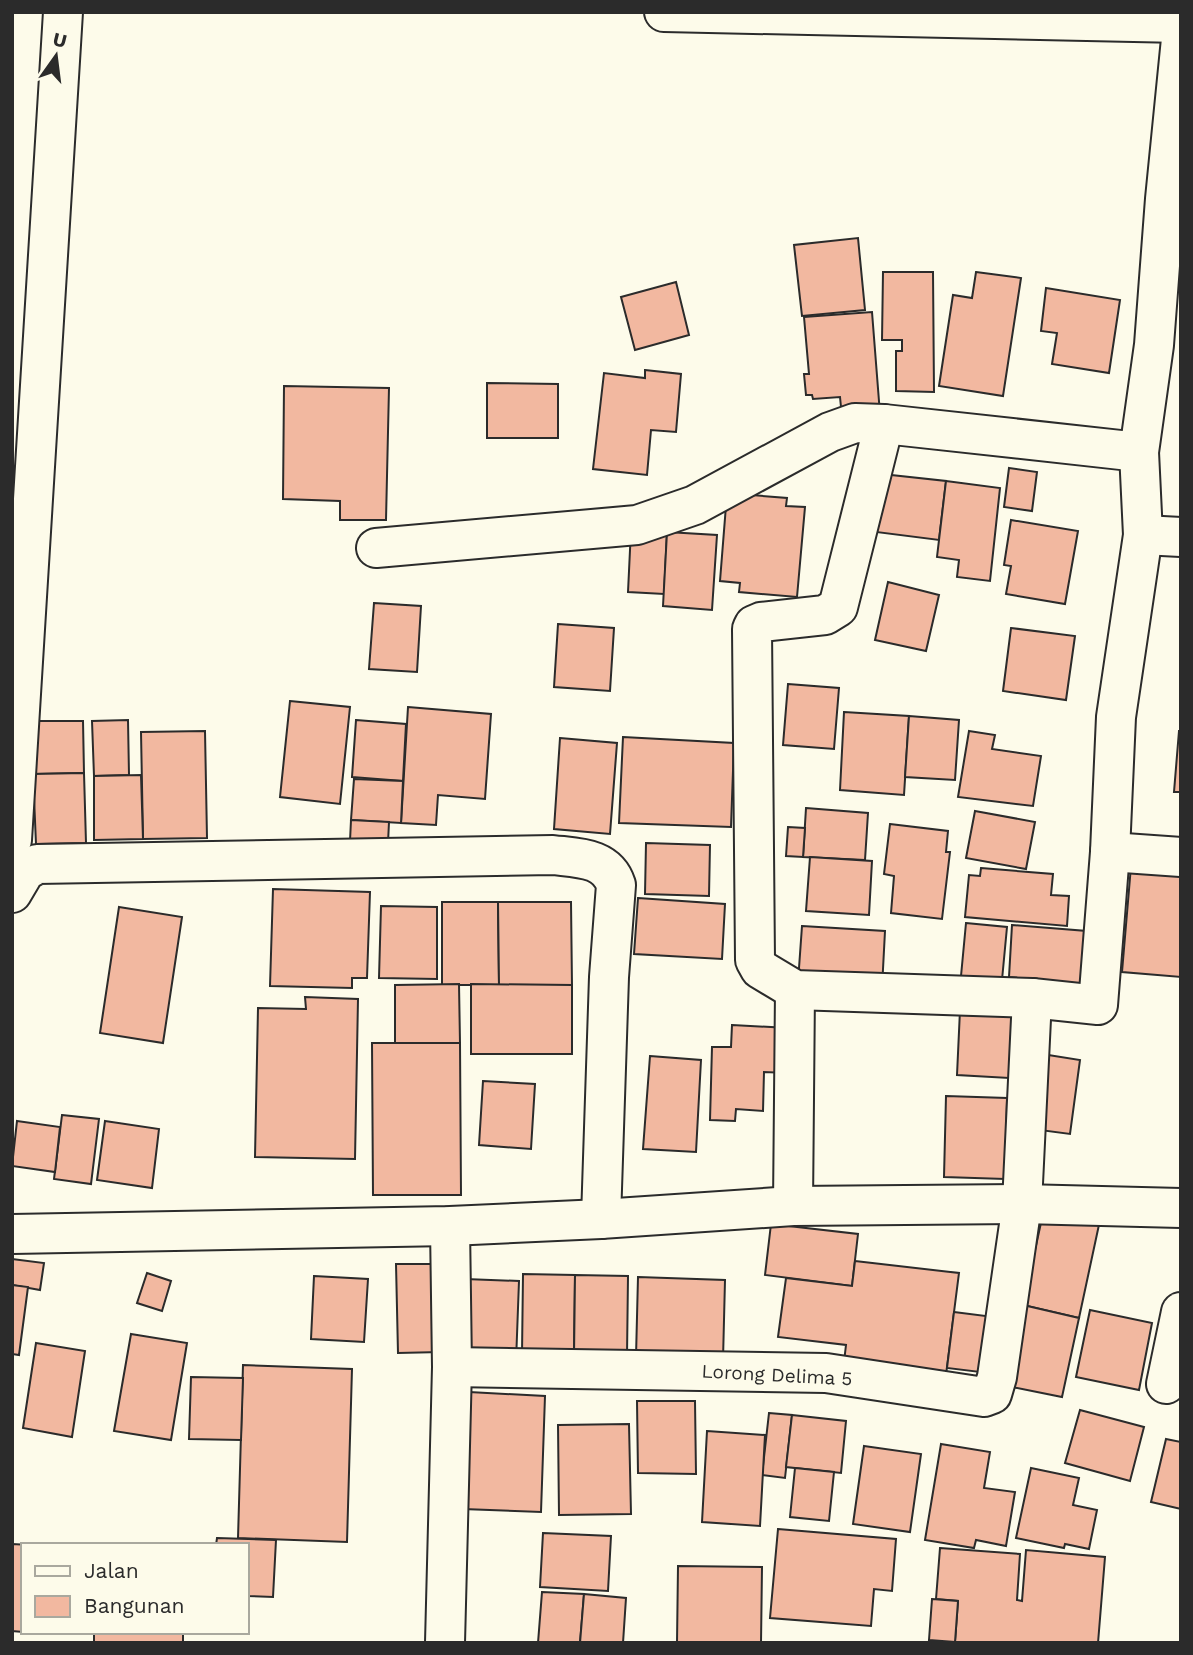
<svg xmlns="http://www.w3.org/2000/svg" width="1193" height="1655" font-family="'Work Sans',sans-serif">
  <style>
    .building { fill: #f2b8a0; stroke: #2b2b2b; stroke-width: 2 }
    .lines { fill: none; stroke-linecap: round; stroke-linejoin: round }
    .minor-casing { stroke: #2b2b2b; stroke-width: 42 }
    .minor { stroke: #fdfbea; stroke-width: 38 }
    .labels { text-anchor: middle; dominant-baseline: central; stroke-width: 5; stroke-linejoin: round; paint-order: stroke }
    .street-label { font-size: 19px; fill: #2b2b2b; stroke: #fdfbea }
  </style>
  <rect width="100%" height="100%" fill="#fdfbea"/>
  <g class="building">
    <path d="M858,238L865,310L802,316L794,245Z"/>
    <path d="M883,272H933L934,392L896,391V351H902V340H882Z"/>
    <path d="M976,272L1021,278L1003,396L939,386L953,295L972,298Z"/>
    <path d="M676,282L689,335L635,350L621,297Z"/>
    <path d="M1046,288L1120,300L1109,373L1052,364L1057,333L1041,331Z"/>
    <path d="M872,312L880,414L842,417L840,397L813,399L812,395H806L804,374H809L804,317Z"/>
    <path d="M645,370L681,374L676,432L651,430L647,475L593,469L604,373L645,378Z"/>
    <path d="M487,383L558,384V438H487Z"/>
    <path d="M284,386L389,388L386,520H340V501L283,499Z"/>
    <path d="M1009,468L1037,472L1032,511L1004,507Z"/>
    <path d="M882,474L946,481L939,540L876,532Z"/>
    <path d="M946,481L1000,488L990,581L957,577L959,560L937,557Z"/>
    <path d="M727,493L787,498L786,506L805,507L797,597L739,592L740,583L720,581Z"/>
    <path d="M1011,520L1078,531L1065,604L1006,594L1011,566L1004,565Z"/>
    <path d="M631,529L667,532L664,594L628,592Z"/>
    <path d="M667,532L717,535L712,610L663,606Z"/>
    <path d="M888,582L939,595L926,651L875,640Z"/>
    <path d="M374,603L421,606L417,672L369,669Z"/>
    <path d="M558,624L614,628L610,691L554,687Z"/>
    <path d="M1011,628L1075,636L1066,700L1003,691Z"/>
    <path d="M788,684L839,688L834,749L783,745Z"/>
    <path d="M290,701L350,707L340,804L280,797Z"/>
    <path d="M408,707L491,714L485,799L438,795L436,825L401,823Z"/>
    <path d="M844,712L909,716L904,795L840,790Z"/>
    <path d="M909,716L959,720L955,780L905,777Z"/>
    <path d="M128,720L129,775L94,776L92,721Z"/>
    <path d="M356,720L406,724L403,781L352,777Z"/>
    <path d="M32,721H83L84,773L33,774Z"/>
    <path d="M205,731L207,838L143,839L141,732Z"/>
    <path d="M969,731L995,735L992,749L1041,756L1033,806L958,797Z"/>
    <path d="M1179,731H1181V792H1174Z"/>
    <path d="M623,737L734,743L731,827L619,823Z"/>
    <path d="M560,738L617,743L610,834L554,829Z"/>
    <path d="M84,773L86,843L36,844L33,774Z"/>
    <path d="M141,775L143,839L94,840V776Z"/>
    <path d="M354,779L403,781L401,823L351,820Z"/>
    <path d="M806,808L868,813L865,860L803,857Z"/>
    <path d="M975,811L1035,822L1026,869L966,858Z"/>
    <path d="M351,820L389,822L388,843L350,841Z"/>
    <path d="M890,824L948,831L946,852H950L942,919L891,913L894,876L884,874Z"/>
    <path d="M788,827L805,828L803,857L786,856Z"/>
    <path d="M646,843L710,845L709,896L645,894Z"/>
    <path d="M810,857L872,861L869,915L806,911Z"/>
    <path d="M1131,866L1181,871V977L1122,972Z"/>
    <path d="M981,868L1053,874L1051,895L1069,896L1067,926L965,917L969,875L980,876Z"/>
    <path d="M273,889L370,892L367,978H352V988L270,986Z"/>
    <path d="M638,898L725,904L722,959L634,954Z"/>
    <path d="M442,902H498L499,985H442Z"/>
    <path d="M498,902H571L572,985H499Z"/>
    <path d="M381,906L437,907V979L379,978Z"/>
    <path d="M119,907L182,917L163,1043L100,1033Z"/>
    <path d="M966,923L1007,927L1002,980L961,976Z"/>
    <path d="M1012,925L1099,932L1095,985L1009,977Z"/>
    <path d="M802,926L885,931L882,988L798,982Z"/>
    <path d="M459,984L460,1043L395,1044V985Z"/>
    <path d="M471,984L572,985V1054H471Z"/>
    <path d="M305,997L358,999L355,1159L255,1157L258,1008L306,1009Z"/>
    <path d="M960,1010L1012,1013L1009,1078L957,1075Z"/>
    <path d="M732,1025L788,1028L787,1073L764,1072L763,1111L736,1109L735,1121L710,1120L712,1047H731Z"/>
    <path d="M372,1043H460L461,1195H373Z"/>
    <path d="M1042,1054L1080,1060L1070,1134L1032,1129Z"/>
    <path d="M650,1056L701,1060L696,1152L643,1149Z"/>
    <path d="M483,1081L535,1084L531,1149L479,1145Z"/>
    <path d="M946,1096L1007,1098L1005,1179L944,1177Z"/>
    <path d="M62,1115L99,1119L91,1184L54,1179Z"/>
    <path d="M17,1121L60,1127L55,1172L12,1166Z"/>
    <path d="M105,1121L159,1129L152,1188L97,1180Z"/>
    <path d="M1044,1209L1100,1220L1079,1318L1023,1305Z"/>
    <path d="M771,1224L858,1234L852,1286L765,1275Z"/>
    <path d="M12,1259L44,1263L40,1290L12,1285Z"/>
    <path d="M855,1261L959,1273L946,1375L844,1362L846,1345L778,1337L786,1278L852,1286Z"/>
    <path d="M396,1264H440L441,1352L398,1353Z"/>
    <path d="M147,1273L171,1281L162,1311L137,1303Z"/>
    <path d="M523,1274L575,1275L574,1356L522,1354Z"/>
    <path d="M575,1275L628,1276L627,1356H574Z"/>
    <path d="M314,1276L368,1279L364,1342L311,1339Z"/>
    <path d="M638,1277L725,1280L723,1360L636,1357Z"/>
    <path d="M465,1279L519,1281L516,1362L463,1361Z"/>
    <path d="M12,1285L28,1287L19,1355L12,1354Z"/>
    <path d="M1023,1305L1079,1318L1062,1397L1007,1386Z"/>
    <path d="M1090,1310L1152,1323L1139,1390L1076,1377Z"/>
    <path d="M954,1312L994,1317L988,1373L947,1368Z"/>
    <path d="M131,1334L187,1343L171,1440L114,1431Z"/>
    <path d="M36,1343L85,1351L72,1437L23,1428Z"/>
    <path d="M243,1365L352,1369L347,1542L238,1538Z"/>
    <path d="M191,1377L243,1378L241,1440L189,1439Z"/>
    <path d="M469,1392L545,1396L541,1512L463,1509Z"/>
    <path d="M637,1401H695L696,1474L638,1473Z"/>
    <path d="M1080,1410L1144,1427L1130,1481L1065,1463Z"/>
    <path d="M769,1413L792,1415L785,1478L762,1475Z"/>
    <path d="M792,1415L846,1421L841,1473L786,1467Z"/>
    <path d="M629,1424L631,1514L559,1515L558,1425Z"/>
    <path d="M707,1431L765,1435L760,1526L702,1522Z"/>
    <path d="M1166,1439L1181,1442V1509L1151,1502Z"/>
    <path d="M941,1444L990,1452L984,1488L1015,1492L1006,1546L976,1540L974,1548L925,1540Z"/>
    <path d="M864,1446L921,1454L910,1532L853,1524Z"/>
    <path d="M795,1468L834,1472L829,1521L790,1517Z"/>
    <path d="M1031,1468L1079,1478L1073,1505L1097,1510L1089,1549L1065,1544L1064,1548L1016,1538Z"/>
    <path d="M778,1529L896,1539L892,1591L874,1589L871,1626L770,1618Z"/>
    <path d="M543,1533L611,1536L608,1591L540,1587Z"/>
    <path d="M217,1538L276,1540L273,1597L247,1596V1545H216Z"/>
    <path d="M12,1544L30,1545H23V1632L12,1631Z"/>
    <path d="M940,1548L1020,1554L1017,1600L1022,1601L1026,1550L1105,1557L1098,1643L955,1642L958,1601L936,1599Z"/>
    <path d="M678,1566L762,1567L761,1643H677Z"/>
    <path d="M542,1592L584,1594L580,1643H538Z"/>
    <path d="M584,1594L626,1598L623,1643H580Z"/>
    <path d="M932,1599L958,1601L955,1642L929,1640Z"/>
    <rect x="94" y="1632" width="89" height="11"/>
  </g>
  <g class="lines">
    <g class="minor-casing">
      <g id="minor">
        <path d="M664,12L1181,23"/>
        <path d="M884,424L838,607L825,615L761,622L754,625L752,629L755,960L760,969L795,990L1032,998L1098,1005L1110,852L1116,717L1143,535L1139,452L1154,345L1165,199L1181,39"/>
        <path d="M1143,535L1181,537"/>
        <path d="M376,548L637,525L695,505L830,432L855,423L884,424L1139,452"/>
        <path d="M12,840L63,12"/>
        <path d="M1110,852L1181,857"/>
        <path d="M12,893L25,871L37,864L553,855C578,858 607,857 616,885L609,977L601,1219"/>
        <path d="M793,1206L795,990"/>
        <path d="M12,1234L450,1226L601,1219L793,1206L1022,1204L1181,1208"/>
        <path d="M452,1367L826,1373L984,1397L992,1394L997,1377L1022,1204L1032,998"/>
        <path d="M1166,1384L1181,1312"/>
        <path d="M445,1643L452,1367L450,1226"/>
      </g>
    </g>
    <use href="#minor" class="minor"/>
  </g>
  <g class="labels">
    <g class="street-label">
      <text transform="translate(777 1375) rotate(3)">Lorong Delima 5</text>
    </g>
  </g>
  <rect width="1193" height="1655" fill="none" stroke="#2b2b2b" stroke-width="28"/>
  <rect x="21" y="1543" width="228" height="91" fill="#fdfbea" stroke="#a9a89e" stroke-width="2"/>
  <rect x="35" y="1566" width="35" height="10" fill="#fdfbea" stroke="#a9a89e" stroke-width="2"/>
  <text x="84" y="1578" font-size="21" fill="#2b2b2b">Jalan</text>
  <rect x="35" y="1596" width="35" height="21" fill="#f2b8a0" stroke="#a9a89e" stroke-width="2"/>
  <text x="84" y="1613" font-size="21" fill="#2b2b2b">Bangunan</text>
  <g transform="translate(56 56) rotate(14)" stroke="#fdfbea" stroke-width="5" paint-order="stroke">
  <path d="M0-5L12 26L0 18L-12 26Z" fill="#2b2b2b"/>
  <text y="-10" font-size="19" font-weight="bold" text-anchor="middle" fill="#2b2b2b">U</text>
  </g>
</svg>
